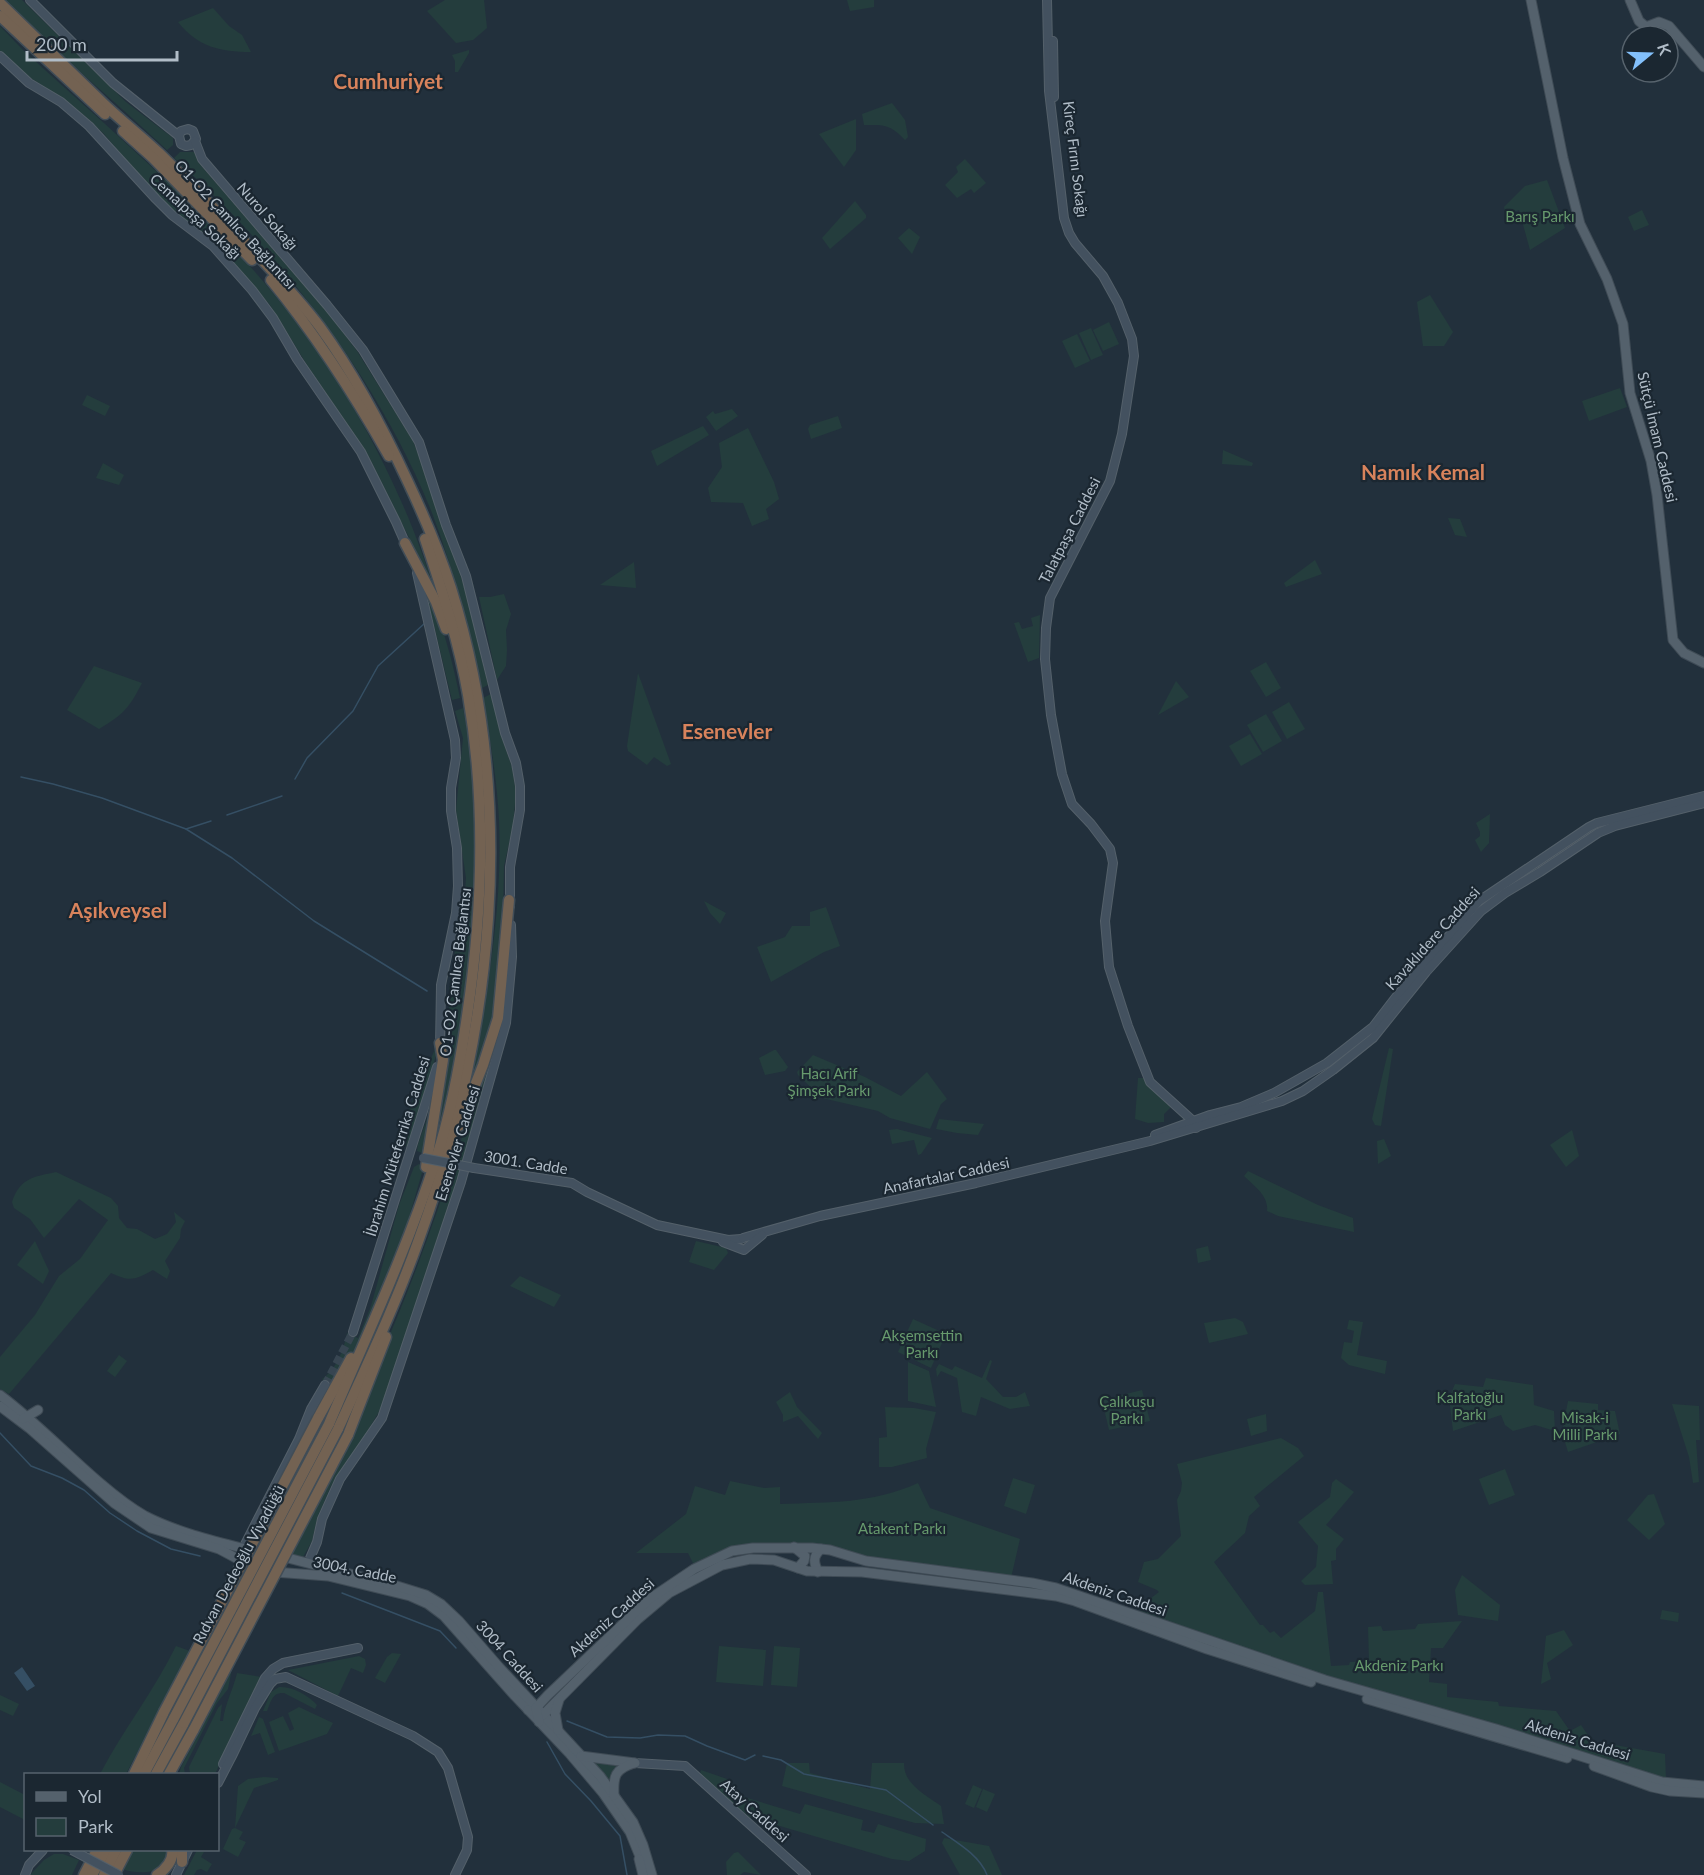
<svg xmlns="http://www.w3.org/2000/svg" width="1704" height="1875" font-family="Lato,sans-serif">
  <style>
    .green { fill: #243d3d }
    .water { fill: #354f64 }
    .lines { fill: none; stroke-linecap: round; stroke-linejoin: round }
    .stream { stroke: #354f64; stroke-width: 1.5 }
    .secondary-tunnel { stroke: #374551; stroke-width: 8; stroke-dasharray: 8 4; stroke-linecap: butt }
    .secondary-casing { stroke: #54606a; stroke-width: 10 }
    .primary-casing { stroke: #3f4b55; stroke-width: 11 }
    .highway-casing { stroke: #414d57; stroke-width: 13 }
    .secondary { stroke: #43515f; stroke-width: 8 }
    .primary { stroke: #54616c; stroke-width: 9 }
    .highway { stroke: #736252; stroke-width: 10 }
    .secondary-bridge-casing { stroke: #54606a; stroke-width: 10; stroke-linecap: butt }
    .highway-bridge-casing { stroke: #414d57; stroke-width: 13; stroke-linecap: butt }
    .secondary-bridge { stroke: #43515f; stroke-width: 8 }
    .highway-bridge { stroke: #736252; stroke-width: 10 }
    .labels { text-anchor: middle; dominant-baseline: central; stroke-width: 4.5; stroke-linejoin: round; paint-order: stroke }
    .street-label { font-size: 15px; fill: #b1bdc8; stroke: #1b2731 }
    .park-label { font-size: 15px; fill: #679a6d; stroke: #1b2731 }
    .district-label { font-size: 21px; font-weight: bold; fill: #d8835c; stroke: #1b2731 }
  </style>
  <rect width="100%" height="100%" fill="#22303c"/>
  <g class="green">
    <path d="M2,0H22L126,102L173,138V145L167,150C112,99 56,52 2,0Z"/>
    <path d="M445,0H484L487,28L473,40L456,43L427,11Z"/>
    <path d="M847,0H874V7L850,11Z"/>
    <path d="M213,8L229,26L242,35L251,52C220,52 198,47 178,22Z"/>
    <path d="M0,26L23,50C129,147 244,241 325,362C354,406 380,453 401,501C415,531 425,563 437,594L368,455L309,368L270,305L214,242L157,197L104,134L87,118L56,94L24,74L3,56L0,52Z"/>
    <path d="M469,50V53L458,72H455V61L452,55Z"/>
    <path d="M892,103L905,120L908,137L905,140C890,124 884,125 864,125L862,114Z"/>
    <path d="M856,119V150L844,167L819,134Z"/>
    <path d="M180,152H195L198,162L333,319L357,351L413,441L439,509L466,593L488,685L482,688C467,629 454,570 432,513C379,379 280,253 174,158Z"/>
    <path d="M965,159L986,183L974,193L971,189L957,198L945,185L958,172L956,167Z"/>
    <path d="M1547,180L1565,228L1530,250L1519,210L1506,215L1504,207L1525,186Z"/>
    <path d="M855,201L866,215V218L830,249L822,238Z"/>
    <path d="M1642,210L1649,225L1634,231L1628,217Z"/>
    <path d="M909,228L920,237L912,254L898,238Z"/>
    <path d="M1430,295L1453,332L1444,346H1423L1417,302Z"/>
    <path d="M1109,322L1119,344L1103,351L1093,330Z"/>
    <path d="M1091,328L1103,355L1091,360L1079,333Z"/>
    <path d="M1077,334L1090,361L1075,368L1062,341Z"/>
    <path d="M1620,388L1627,407L1589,421L1582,401Z"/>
    <path d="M87,395L110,406L105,416L82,405Z"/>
    <path d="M732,409L738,416L716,431L706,417L713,411L715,414Z"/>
    <path d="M838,416L842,428L811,439L808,429L810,425Z"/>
    <path d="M703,426L709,435L657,466L651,451Z"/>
    <path d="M748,428L774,482L779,499L766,509L769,519L752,526L743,503L711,502L708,488L722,467L719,443Z"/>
    <path d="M1223,450L1253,463L1252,466L1222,464Z"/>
    <path d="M103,463L124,475L119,485L96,478Z"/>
    <path d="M1448,518L1460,519L1467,537L1455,535Z"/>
    <path d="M1315,560L1322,574L1286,587L1284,583Z"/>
    <path d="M634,562L636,588L600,585Z"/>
    <path d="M424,584C442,620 452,659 460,698L452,700Z"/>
    <path d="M504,594L511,614L506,630L507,650L506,666L497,680L479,597H490Z"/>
    <path d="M1040,615L1039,658L1028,662L1014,623L1019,622L1022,629L1033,626L1031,618Z"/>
    <path d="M1266,662L1281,688L1266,697L1250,671Z"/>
    <path d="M94,666L142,683C129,708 124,714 99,729L67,710Z"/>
    <path d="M638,673L671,764L667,766L654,757L647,765L628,751L627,746Z"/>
    <path d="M1176,681L1189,697L1158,715Z"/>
    <path d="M491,694L501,735L512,767L516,792L513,826L504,866L503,919L492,1032L470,1087C486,999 503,910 499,820C497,779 490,739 483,698Z"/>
    <path d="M1289,702L1305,729L1287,739L1272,712Z"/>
    <path d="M463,708C491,846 472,995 438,1131L449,1054V991L456,945L463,918L466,878L456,810L463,738L455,711Z"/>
    <path d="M1266,714L1282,741L1263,752L1247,725Z"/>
    <path d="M1250,734L1262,754L1241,766L1229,746Z"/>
    <path d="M1490,814L1489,843L1481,852L1475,840L1480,836V832L1476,823Z"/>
    <path d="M704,901L726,913L720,924L710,913Z"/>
    <path d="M826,907L840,946L824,952L771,982L757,947L785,937L792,926H810V912Z"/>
    <path d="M501,1020L504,1021L469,1151L384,1403L359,1446L331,1486L318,1516L312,1541L303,1557L278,1553L256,1545L284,1495L314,1414L330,1384L322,1379C336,1370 344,1349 347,1333L358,1338L371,1306L399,1205L414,1167L419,1164L424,1166L406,1228L370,1320L324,1422L343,1431C414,1302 453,1160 501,1020Z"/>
    <path d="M1389,1048L1393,1049L1381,1126L1375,1125L1372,1119Z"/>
    <path d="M435,1049L436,1056L407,1146H393Z"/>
    <path d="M774,1050H776L788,1067L785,1071L765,1075L759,1058Z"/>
    <path d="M813,1055L865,1077L901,1096L927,1072L947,1099L941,1104L930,1129L890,1118L878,1111L822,1098L798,1075L797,1072Z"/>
    <path d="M1138,1078H1144L1147,1084L1171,1107L1164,1114V1122L1148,1123L1135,1119Z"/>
    <path d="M435,1096L427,1155L417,1151L418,1144Z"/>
    <path d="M939,1119L984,1124L978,1135L957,1133L936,1129Z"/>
    <path d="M897,1129L932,1138L921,1154L918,1155L914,1140L892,1144L889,1130Z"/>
    <path d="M1572,1130L1579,1156L1566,1167L1550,1145Z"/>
    <path d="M1384,1139L1391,1156L1378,1164L1377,1141Z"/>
    <path d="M1248,1171L1318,1205L1353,1218L1354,1232L1278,1216L1267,1211C1269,1196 1254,1186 1244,1176Z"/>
    <path d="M56,1172L111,1198L118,1206L119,1218L127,1228L137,1229L155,1239L167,1234L176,1222L174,1212L185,1221L181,1229L180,1238L165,1261L170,1271L167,1279L153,1270C135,1280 130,1282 111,1273L9,1394L0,1389V1357L35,1315L59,1276L80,1259L108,1220L79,1199L44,1238L30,1219L14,1208L12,1202C20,1178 33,1177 56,1172Z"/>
    <path d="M35,1241L49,1271L43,1284L17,1265Z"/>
    <path d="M696,1241L726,1248L728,1253L714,1270L689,1262Z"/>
    <path d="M1208,1246L1211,1260L1198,1263L1196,1249Z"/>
    <path d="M520,1276L561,1295L554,1307L510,1286Z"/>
    <path d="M1235,1318L1243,1322L1248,1334L1209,1343L1204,1323Z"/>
    <path d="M913,1319L946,1334L931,1368L898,1352Z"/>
    <path d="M1349,1320L1363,1322L1357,1355L1387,1361L1385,1374L1349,1365L1341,1358L1344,1342L1352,1343L1354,1331L1347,1329Z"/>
    <path d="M119,1355L127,1361L115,1377L107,1371Z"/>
    <path d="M990,1360L992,1361L986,1379L1003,1397H1016L1025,1392L1030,1406L1010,1409L981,1397L976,1416L962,1412L957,1378L941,1371L937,1377L936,1369L939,1364L952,1370L955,1366L982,1378Z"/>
    <path d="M908,1362L929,1371L936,1407L908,1401Z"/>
    <path d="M1486,1378L1533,1385L1534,1405L1554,1411L1555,1431L1535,1425L1513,1431L1505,1425L1501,1415L1453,1431L1449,1398L1455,1384L1483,1387Z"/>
    <path d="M1142,1390L1150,1421L1109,1430L1102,1400Z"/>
    <path d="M790,1392L797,1407L822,1433L818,1439L798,1416L783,1422V1415L776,1402Z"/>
    <path d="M1568,1401L1598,1404V1410L1615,1411L1620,1434L1568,1452L1562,1432Z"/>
    <path d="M1672,1404L1699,1406L1700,1440H1696L1699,1482L1693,1483L1689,1457Z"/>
    <path d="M885,1407L914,1408L936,1412L926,1449L927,1458L892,1467H879V1438L887,1437Z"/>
    <path d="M1266,1414L1267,1431L1251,1436L1247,1419Z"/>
    <path d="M1281,1438L1298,1448L1304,1456L1254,1497L1260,1506L1249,1516L1245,1533L1214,1562L1260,1625H1263L1270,1633L1274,1631L1281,1638L1315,1611L1318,1592H1323L1331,1666L1349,1665L1350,1662L1369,1661L1368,1627L1381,1626L1383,1631L1415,1629L1418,1624L1462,1621L1443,1648H1431L1429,1682L1447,1684V1697L1498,1702L1499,1706L1556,1711L1570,1731L1581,1725L1601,1754L1615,1745L1665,1754L1666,1779L1345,1682L1142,1612L1138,1608L1159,1592L1157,1590L1138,1582L1144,1562L1158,1559L1181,1536L1177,1500L1181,1491L1182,1483L1177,1464Z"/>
    <path d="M1505,1469L1515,1495L1489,1505L1479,1479Z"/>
    <path d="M1013,1478L1035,1485L1026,1514L1004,1506Z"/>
    <path d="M1336,1479L1354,1492L1326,1525L1344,1539L1336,1549V1560L1331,1561L1333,1584L1305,1585L1301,1581L1316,1567L1318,1546L1298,1522L1330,1497L1332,1483Z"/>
    <path d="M730,1481L764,1488L780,1487V1504C830,1502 872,1504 918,1483L930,1508L1020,1539L1011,1578L866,1558L834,1546L795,1543L762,1545L695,1567L688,1553H636L686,1514L695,1486L725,1495Z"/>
    <path d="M1654,1494L1665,1524L1649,1540L1627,1520L1648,1495Z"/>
    <path d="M1462,1575L1500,1605L1498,1621L1458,1615L1455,1590Z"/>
    <path d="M1662,1610L1679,1613L1678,1622L1660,1619Z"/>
    <path d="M1564,1630L1573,1645L1547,1663L1551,1679L1541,1684L1546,1636Z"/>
    <path d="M176,1646L190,1651L126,1774H100C123,1730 154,1691 176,1646Z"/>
    <path d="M719,1646L766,1650L763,1686L716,1682Z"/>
    <path d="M774,1646L800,1648L797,1687L771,1685Z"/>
    <path d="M392,1653L401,1654L385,1683L375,1678L387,1657Z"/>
    <path d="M359,1656L365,1659L366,1665L363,1673L351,1668L338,1696L288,1670Z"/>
    <path d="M232,1669L228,1689L217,1703L184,1768L185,1774H179L181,1767Z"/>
    <path d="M237,1673L262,1677L215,1774H190L189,1767L218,1708L222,1704L220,1721H223C225,1703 233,1690 237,1673Z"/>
    <path d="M279,1687C292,1686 308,1695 317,1705L315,1709L284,1693C272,1692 271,1702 267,1711H263L271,1692Z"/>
    <path d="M0,1695L19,1704L13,1716L0,1710Z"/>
    <path d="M299,1707L333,1723L327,1734L279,1751L269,1722L283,1716L290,1731L294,1729L288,1713Z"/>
    <path d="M259,1717L263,1719L275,1752L268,1755L260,1733L251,1736Z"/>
    <path d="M591,1761L620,1764L611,1775L610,1781Z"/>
    <path d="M787,1763H809L810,1773L870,1789L872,1763H904C903,1784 926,1795 941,1806L944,1824L915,1823L782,1786Z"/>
    <path d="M701,1770L730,1780L728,1792L800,1814L805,1804L863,1820L861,1830L874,1833L878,1824L926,1839L925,1851L909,1861L892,1859L749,1817L700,1774Z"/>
    <path d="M264,1777L278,1778V1780L254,1788L235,1828L243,1832L239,1839L246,1842L238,1857L223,1849L232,1829L235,1828L238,1786L248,1779Z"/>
    <path d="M0,1782L25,1795V1820L0,1807Z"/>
    <path d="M973,1785L982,1789L974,1808L965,1804Z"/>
    <path d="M983,1789L995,1794L987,1812L976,1807Z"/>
    <path d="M944,1838L989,1846L1002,1875H960L942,1843Z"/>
    <path d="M131,1850H168C168,1875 141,1875 121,1869Z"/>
    <path d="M197,1850L204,1852L201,1857L212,1864L207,1872L201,1869L197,1870L194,1875H184Z"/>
    <path d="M738,1852L761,1875L744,1872L740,1875H727L726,1862L734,1853Z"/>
    <path d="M54,1854H63L79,1860L72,1875H30L44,1860Z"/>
  </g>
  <path class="water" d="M22,1667L35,1686L27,1691L14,1673Z"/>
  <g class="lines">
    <g class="stream">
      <path d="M21,777L53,784L102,798L186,829L232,858L314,921L427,991"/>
      <path d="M295,779L307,758L353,711L378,666L425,623"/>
      <path d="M227,815L282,796"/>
      <path d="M186,829L211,821"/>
      <path d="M0,1433L31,1466L62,1478L84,1490L110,1513L137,1531L171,1549L200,1556"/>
      <path d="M342,1593L440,1631L456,1648"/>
      <path d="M567,1721L607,1737L640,1738L658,1735L685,1736L707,1746L745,1760L755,1755"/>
      <path d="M547,1742L565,1774L591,1801L620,1836L627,1875"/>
      <path d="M763,1756L781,1760L804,1774L886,1790L933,1825"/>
      <path d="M942,1832C958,1843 980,1856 987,1875"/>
    </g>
    <path class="secondary-tunnel" d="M325,1385L353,1332"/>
    <g class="secondary-casing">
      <g id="secondary">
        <path d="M30,0L113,83L179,136L181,144L186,146L191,145L196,139L193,131L188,129L181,131L179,136"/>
        <path d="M1047,0L1049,91L1064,218L1069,233L1075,243L1103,276L1118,303L1132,339L1134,356L1122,434L1110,481L1050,598L1046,628L1045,659L1051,715L1062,774L1072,804L1091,824L1110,849L1113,863L1105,921L1109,967L1128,1026L1150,1082L1193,1121L1196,1128"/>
        <path d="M1053,41L1054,97"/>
        <path d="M0,56L29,83L61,102L89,126L156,199L172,215L213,246L252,290L273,318L297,359L361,452L396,522L407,547"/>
        <path d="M195,141L202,159L327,305L363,350L419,442L446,525L466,576L505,733L516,763L520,786V810L510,867V906"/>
        <path d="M417,573L455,740L456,758L451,788V811L457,848L458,886L456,913L441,985L440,1048"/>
        <path d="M1155,1135L1210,1115L1241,1107L1274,1093L1327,1063L1373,1027L1396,997L1479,901L1589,827L1597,823L1704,796"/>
        <path d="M474,1168L572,1183L587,1192L657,1225L728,1240L741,1239"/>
        <path d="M743,1238L820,1216L976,1183L1150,1141L1282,1101L1303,1091L1333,1070L1373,1038L1426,972L1481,911L1505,893L1540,872L1598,833L1615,826L1704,803"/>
        <path d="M723,1242L744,1250L762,1235"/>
        <path d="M353,1332L437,1067"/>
        <path d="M240,1559V1554L299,1439L311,1409L325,1385"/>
        <path d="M308,1563L317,1542L322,1519L340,1479L382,1418L461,1182L506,1023L512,957L511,925"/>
        <path d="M635,1763L685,1766L806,1875"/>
        <path d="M223,1764L265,1678L273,1669L283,1663L358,1648"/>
        <path d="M218,1783L232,1756L255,1708L270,1684L275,1679L286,1677L413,1736L438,1752L448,1768L468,1837L467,1850L455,1875"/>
        <path d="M25,1875L29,1865L43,1850"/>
        <path d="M176,1875L188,1850"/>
      </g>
    </g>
    <g class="primary-casing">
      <g id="primary">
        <path d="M1531,0L1563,158L1580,224L1607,279L1623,324L1630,393L1651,461L1657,495L1673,640L1684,653L1704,663"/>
        <path d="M1630,0L1639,21L1646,27L1659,22L1669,26L1704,67"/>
        <path d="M0,1395C36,1422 66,1454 100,1483C114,1495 129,1507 145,1516C178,1533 218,1542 254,1551"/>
        <path d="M0,1406L29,1428L114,1503L151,1528L219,1549L251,1566L274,1572L328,1576L410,1596L428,1604L444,1616L515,1696L570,1754L603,1793L630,1832L643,1864"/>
        <path d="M23,1419L38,1410"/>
        <path d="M794,1547L805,1556L804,1561L798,1568"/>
        <path d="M280,1556L397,1586L426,1595L441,1604L459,1621L499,1667L600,1776L633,1822L643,1845L652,1875"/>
        <path d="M818,1572C814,1563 812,1557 821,1549"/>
        <path d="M1367,1699L1567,1758"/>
        <path d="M528,1710L543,1715L638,1619L669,1593L722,1565L750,1559L774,1560L807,1571L862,1572L1056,1596L1075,1601L1207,1649L1311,1682"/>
        <path d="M539,1722L536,1708L548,1695L648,1600L694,1569L732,1551L753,1548H812L830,1550L866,1561L1032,1583L1056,1588L1325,1680L1496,1729L1662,1782L1704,1786"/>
        <path d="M558,1730L555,1713L559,1700"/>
        <path d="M581,1756L635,1763"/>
        <path d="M1594,1766L1652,1787L1670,1791L1704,1793"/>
        <path d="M614,1795C613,1776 615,1769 634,1763"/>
        <path d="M639,1859L643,1875"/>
      </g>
    </g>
    <g class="highway-casing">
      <g id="highway">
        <path d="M0,3C35,37 70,71 105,105C123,122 142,137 160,154C191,184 221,215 250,247C274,273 299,299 320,327C355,375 383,428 408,482C424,516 439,551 451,588C518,802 494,1034 418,1242C395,1306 366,1367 338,1429"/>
        <path d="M0,16L105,114"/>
        <path d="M123,131L153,158L252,260"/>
        <path d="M271,280C316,335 354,394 389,456"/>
        <path d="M405,543L436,602L446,629"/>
        <path d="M459,1126L483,1065L498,1018L509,900"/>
        <path d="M426,1167L443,1060L440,1043"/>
        <path d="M318,1418L351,1358"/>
        <path d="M329,1424C366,1337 407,1250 436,1159C451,1113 460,1064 467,1016C483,909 486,801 468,695C459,642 442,590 425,539"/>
        <path d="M348,1435L386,1337"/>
        <path d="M134,1774L164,1712"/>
        <path d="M144,1774L174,1718"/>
        <path d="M156,1774L184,1723"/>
        <path d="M169,1774L194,1729"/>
        <path d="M182,1850V1862"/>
        <path d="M84,1875L97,1850"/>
        <path d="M92,1875L106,1850"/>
        <path d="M104,1875L116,1850"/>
        <path d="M114,1875L127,1850"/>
        <path d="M157,1875C165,1870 174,1860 172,1850"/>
      </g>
    </g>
    <use href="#secondary" class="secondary"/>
    <use href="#primary" class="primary"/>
    <use href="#highway" class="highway"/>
    <g class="secondary-bridge-casing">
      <g id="secondary-bridge">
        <path d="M423,1158L474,1168"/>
        <path d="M72,1850L119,1875"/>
      </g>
    </g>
    <g class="highway-bridge-casing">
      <g id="highway-bridge">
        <path d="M164,1712L318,1418"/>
        <path d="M174,1718L329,1424"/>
        <path d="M184,1723L338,1429"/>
        <path d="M194,1729L348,1435"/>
      </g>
    </g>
    <use href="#secondary-bridge" class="secondary-bridge"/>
    <use href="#highway-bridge" class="highway-bridge"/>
  </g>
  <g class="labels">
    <g class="street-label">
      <text transform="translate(1076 159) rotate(83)">Kireç Fırını Sokağı</text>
      <text transform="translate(196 216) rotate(43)">Cemalpaşa Sokağı</text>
      <text transform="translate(268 216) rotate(49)">Nurol Sokağı</text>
      <text transform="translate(236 224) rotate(47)">O1-O2 Çamlıca Bağlantısı</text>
      <text transform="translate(1658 437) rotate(77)">Sütçü İmam Caddesi</text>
      <text transform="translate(1069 530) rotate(-63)">Talatpaşa Caddesi</text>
      <text transform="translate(1432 938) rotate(-48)">Kavaklıdere Caddesi</text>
      <text transform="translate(455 972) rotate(-83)">O1-O2 Çamlıca Bağlantısı</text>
      <text transform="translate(457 1143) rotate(-73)">Esenevler Caddesi</text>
      <text transform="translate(397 1146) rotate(-73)">İbrahim Müteferrika Caddesi</text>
      <text transform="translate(526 1162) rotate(9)">3001. Cadde</text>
      <text transform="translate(946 1175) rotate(-12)">Anafartalar Caddesi</text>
      <text transform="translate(238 1564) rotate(-62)">Rıdvan Dedeoğlu Viyadüğü</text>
      <text transform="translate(355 1569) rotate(11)">3004. Cadde</text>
      <text transform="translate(1115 1593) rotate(19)">Akdeniz Caddesi</text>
      <text transform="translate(611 1617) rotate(-42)">Akdeniz Caddesi</text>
      <text transform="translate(510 1656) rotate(48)">3004 Caddesi</text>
      <text transform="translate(1578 1739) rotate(17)">Akdeniz Caddesi</text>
      <text transform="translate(755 1810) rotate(42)">Atay Caddesi</text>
    </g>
    <g class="park-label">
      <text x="1540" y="216">Barış Parkı</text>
      <text x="829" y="1073">Hacı Arif<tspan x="829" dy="17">Şimşek Parkı</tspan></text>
      <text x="922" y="1335">Akşemsettin<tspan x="922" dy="17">Parkı</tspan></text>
      <text x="1470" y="1397">Kalfatoğlu<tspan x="1470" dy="17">Parkı</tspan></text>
      <text x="1127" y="1401">Çalıkuşu<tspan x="1127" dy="17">Parkı</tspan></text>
      <text x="1585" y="1417">Misak-i<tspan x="1585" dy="17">Milli Parkı</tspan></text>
      <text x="902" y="1528">Atakent Parkı</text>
      <text x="1399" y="1665">Akdeniz Parkı</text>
    </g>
    <g class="district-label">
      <text x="388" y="80">Cumhuriyet</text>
      <text x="1423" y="471">Namık Kemal</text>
      <text x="727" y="730">Esenevler</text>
      <text x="118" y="909">Aşıkveysel</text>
    </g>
  </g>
  <rect x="24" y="1773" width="195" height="78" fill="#1b2731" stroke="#57636d" stroke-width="1.5"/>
  <rect x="36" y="1792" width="30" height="9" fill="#54616c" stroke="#57636d" stroke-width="1.5"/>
  <text x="78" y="1803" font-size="18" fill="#b1bdc8">Yol</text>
  <rect x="36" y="1818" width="30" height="18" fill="#243d3d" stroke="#57636d" stroke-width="1.5"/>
  <text x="78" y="1833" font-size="18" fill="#b1bdc8">Park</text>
  <g transform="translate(1650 54) rotate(71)"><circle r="28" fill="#1b2731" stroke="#57636d" stroke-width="1.5"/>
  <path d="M0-4.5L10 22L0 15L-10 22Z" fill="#83c0fb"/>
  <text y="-9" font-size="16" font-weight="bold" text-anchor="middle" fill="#b1bdc8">K</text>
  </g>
  <path d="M27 51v9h150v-9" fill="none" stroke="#b1bdc8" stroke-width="3"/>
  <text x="36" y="51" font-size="18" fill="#b1bdc8" stroke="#1b2731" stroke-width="4.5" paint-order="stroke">200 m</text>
</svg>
